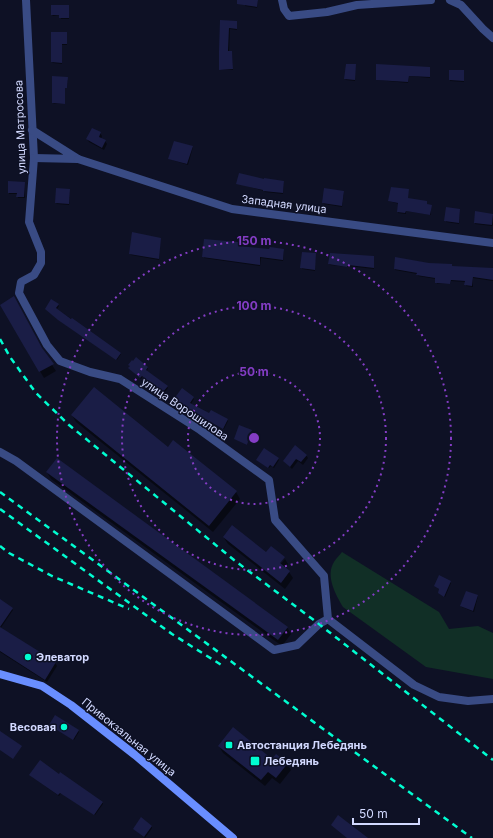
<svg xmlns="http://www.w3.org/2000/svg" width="493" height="838" font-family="Inter,sans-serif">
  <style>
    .green { fill: #112f26 }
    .shadow { fill: #0007 }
    .building { fill: #1a1d46 }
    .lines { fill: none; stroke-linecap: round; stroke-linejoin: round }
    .street { stroke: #394b84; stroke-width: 8 }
    .secondary { stroke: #698eff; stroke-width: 8 }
    .rail { stroke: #00fdd1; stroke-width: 2.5; stroke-dasharray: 6 5; stroke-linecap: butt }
    .ring { fill: none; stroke: #843dc5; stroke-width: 2; stroke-dasharray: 2 4 }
    .poi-dot { fill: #00fdd1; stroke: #0e1125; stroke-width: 1.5 }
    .labels { text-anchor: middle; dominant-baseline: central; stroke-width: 3; stroke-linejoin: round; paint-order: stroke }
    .street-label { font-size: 11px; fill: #d2d9ff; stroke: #0e1125 }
    .poi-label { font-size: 11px; font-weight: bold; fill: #d2d9ff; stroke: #0e1125; text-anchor: start }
    .centre { fill: #843dc5; stroke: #0e1125; stroke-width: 2 }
    .ring-label { font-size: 12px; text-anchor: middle; font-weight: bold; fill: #843dc5; stroke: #0e1125; stroke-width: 3; stroke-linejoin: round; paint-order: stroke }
  </style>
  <rect width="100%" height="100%" fill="#0e1125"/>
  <path class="green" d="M342,552L439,612L449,629L478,626L493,633V679L426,667L343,607C336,595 325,576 334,562C336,558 340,555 342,552Z"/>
  <g class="shadow">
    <path d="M245,0H258L257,8L245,6Z"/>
    <path d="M69,7V19H61L60,15L53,16L52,15Z"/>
    <path d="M221,21L236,22L237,23V30L230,29L229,52L232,53L233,70H221L220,69Z"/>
    <path d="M52,33H66L67,34V45H62V64L53,63L52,62Z"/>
    <path d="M355,65V81L346,80L345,79Z"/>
    <path d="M430,68V78L409,76L408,83L377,80V79Z"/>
    <path d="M450,71L464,73V82L450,81Z"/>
    <path d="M68,79L67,88H65V104H54L53,103Z"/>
    <path d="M100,133L102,136L101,139L105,141L107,144L104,150L89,142L87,139Z"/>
    <path d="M193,147L188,165L169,159Z"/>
    <path d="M265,181L284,182L283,194L265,192L264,191L237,183Z"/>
    <path d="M24,182L25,198H18L17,194H9V193Z"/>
    <path d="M70,190L69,205L57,204L56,203Z"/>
    <path d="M408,190V199L427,202V205L431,206V215L406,211V214L398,213L399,204L389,201Z"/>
    <path d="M344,192L342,207L324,204L323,203Z"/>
    <path d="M447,208L460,210L459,224L446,222Z"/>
    <path d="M476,212L493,215V225L492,226L475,224Z"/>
    <path d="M160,239L159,260L131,255L130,254Z"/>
    <path d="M205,240L238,243V247L284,251L283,261L261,258L260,266L204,258Z"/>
    <path d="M303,253L315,254V271L302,269Z"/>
    <path d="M374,257V269L348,266V267L330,265L329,264Z"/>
    <path d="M396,258L452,267L493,270V281L473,278V287L466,286V282L451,281L450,284H437L436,279L418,276L417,274L395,270Z"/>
    <path d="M1,305L42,350L56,371L44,378Z"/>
    <path d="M58,305L59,306L57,309L120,353L121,354L117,360L60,321L47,310Z"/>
    <path d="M137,359L148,368V369L146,372L167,386L168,388L164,393L143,376L141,379L130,369Z"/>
    <path d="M193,398L194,399L191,404L210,415L227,420L228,421L224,429L201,417L198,422L188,416L189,411L176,400Z"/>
    <path d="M72,415L168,448L236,492L240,499L213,532L76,422Z"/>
    <path d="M252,431L247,445L235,439Z"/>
    <path d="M265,449L279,460L274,468L271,466L269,468L258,461Z"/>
    <path d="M306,455L308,458L303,465L298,461L292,469L284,461Z"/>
    <path d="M47,472L287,627L291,634L282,646L51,479Z"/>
    <path d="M224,538L266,553L284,557L276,566L278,567L285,559L288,564L285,568L289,572L293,578L285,589L228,544Z"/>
    <path d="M450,582L451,583L445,597L440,594V590L435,586Z"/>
    <path d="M478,596L474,612L462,607L461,606Z"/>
    <path d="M0,600L13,610L0,629Z"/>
    <path d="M0,641L55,663L57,666L47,682L0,652Z"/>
    <path d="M51,726L78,731L79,732L74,740Z"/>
    <path d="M219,746L287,764L291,770L280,784L272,778L265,786L223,753Z"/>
    <path d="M60,773L103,803V804L95,815L61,793L59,796L31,776L59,775Z"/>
    <path d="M152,826V828L145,838L135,830Z"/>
  </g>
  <g class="building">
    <path d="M237,0H258L257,7L237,4Z"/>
    <path d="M51,5H69V18H59V15H51Z"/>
    <path d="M220,20L237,21V29L229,28L228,51H232L233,69L219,70V51Z"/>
    <path d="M51,32H67V44H62V63L51,62Z"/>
    <path d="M346,64H356L355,80L344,79Z"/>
    <path d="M376,64L430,67V77L409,76L408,82L376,80Z"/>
    <path d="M449,70H464V81L449,80Z"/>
    <path d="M52,76L68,77L67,88H65V104L52,103Z"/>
    <path d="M92,128L101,132L99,137L106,140L102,148L86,139Z"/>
    <path d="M174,141L193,146L187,164L168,159Z"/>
    <path d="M239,173L264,179V178L284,181L283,193L263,191V190L236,184Z"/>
    <path d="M8,181L25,182L24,197H16L17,193H8Z"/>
    <path d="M391,187L409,189L408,198L427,201V204L432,205L430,215L406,211L405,213L397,212L398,203L388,201Z"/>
    <path d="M56,188L70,189L69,204L55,203Z"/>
    <path d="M324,188L344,191L342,206L322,203Z"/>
    <path d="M446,207L460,209L459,223L444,221Z"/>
    <path d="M475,211L493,214L492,225L474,223Z"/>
    <path d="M132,232L161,238L159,259L129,254Z"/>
    <path d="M204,239L238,242V246L269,249L270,247L284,249L283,260L260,257V265L202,257Z"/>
    <path d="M302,252L316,253L315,270L300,268Z"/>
    <path d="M330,253L374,256V268L348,265L347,267L328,264Z"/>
    <path d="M395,257L429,263L452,264V266L493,268V280L473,277L472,286L464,285L465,281L451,280L450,284L435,283V278L416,275L417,273L394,269Z"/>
    <path d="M14,296L42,348L54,364L39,372L0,305Z"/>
    <path d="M51,299L59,304L56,308L71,319L72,318L121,353L116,360L58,320L45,309Z"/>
    <path d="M136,357L148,367L146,370L168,386L163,392L142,376L140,378L128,368L130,366L128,365L132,360L133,361Z"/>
    <path d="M94,387L168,447L173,440L237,491L209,526L71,415Z"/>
    <path d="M182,388L194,397L190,403L209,413L211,410L228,419L223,429L200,416L197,421L186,415L188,411L174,399Z"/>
    <path d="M239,425L252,430L247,445L234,439Z"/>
    <path d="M295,445L307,455L301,462L296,459L290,467L283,461Z"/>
    <path d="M264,448L279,458L273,467L270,465L268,468L256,460Z"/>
    <path d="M57,458L288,627L278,640L46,472Z"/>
    <path d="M232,525L266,552L271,546L285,557L280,563L290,571L281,583L223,537Z"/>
    <path d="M439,575L451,581L444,597L438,593L439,589L434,586Z"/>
    <path d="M466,591L478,595L473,611L460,606Z"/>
    <path d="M0,599L13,608L0,627L56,662L45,680L0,651Z"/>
    <path d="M55,715L79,730L73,740L49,725Z"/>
    <path d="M233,727L272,759L276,754L288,763L276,778L268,772L261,780L218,746Z"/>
    <path d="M0,731L22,746L13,759L0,750Z"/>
    <path d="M40,760L59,774L60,772L103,802L94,815L60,793L58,795L29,775Z"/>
    <path d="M338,815L368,838H347L331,825Z"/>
    <path d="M141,817L152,826L144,837L133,829Z"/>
  </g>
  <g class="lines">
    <g class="street">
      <path d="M26,0L34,158L29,222L41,252V263L34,275L21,282L19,293L47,345L60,361L90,372L120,379L200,430L269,480L275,520L324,576L328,619L414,685L439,697L468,701L493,699"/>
      <path d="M282,0L284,9L289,16L327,12L357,5L431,0"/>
      <path d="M450,0L461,5L483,29L493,38"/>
      <path d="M32,130L78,159L34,158"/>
      <path d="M78,159L232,209L493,243"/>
      <path d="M0,452L16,461L274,650L297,645L319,624L328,619"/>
    </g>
    <path class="secondary" d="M0,674L42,686L71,705L135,755L233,838"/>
    <g class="rail">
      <path d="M0,339L10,357L36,393L69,425L234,560L315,621L493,760"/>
      <path d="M0,492L472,838"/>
      <path d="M0,509L172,634L223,666"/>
      <path d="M0,546L9,553L52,576L129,609"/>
    </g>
  </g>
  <g class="ring">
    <circle cx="254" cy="438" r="66"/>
    <circle cx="254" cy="438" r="132"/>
    <circle cx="254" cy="438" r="197"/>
  </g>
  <g class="poi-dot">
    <circle cx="28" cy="657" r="4"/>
    <circle cx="64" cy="727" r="4"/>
    <rect x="225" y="741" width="8" height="8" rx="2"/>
    <rect x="250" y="756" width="10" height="10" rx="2"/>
  </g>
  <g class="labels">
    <g class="street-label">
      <text transform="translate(20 127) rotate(-92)">улица Матросова</text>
      <text transform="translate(284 204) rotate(7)">Западная улица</text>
      <text transform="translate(185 409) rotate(34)">улица Ворошилова</text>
      <text transform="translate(129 737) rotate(39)">Привокзальная улица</text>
    </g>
    <g class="poi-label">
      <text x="36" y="657">Элеватор</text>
      <text x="56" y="727" text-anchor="end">Весовая</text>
      <text x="237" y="745">Автостанция Лебедянь</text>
      <text x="264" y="761">Лебедянь</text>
    </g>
  </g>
  <circle cx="254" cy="438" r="6" class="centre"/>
  <g class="ring-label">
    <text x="254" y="245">150 m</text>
    <text x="254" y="310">100 m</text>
    <text x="254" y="376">50 m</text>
  </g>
  <path d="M353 818v6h66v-6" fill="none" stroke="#d2d9ff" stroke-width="2"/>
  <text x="359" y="818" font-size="12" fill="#d2d9ff" stroke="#0e1125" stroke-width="3" paint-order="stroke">50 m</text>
</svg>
